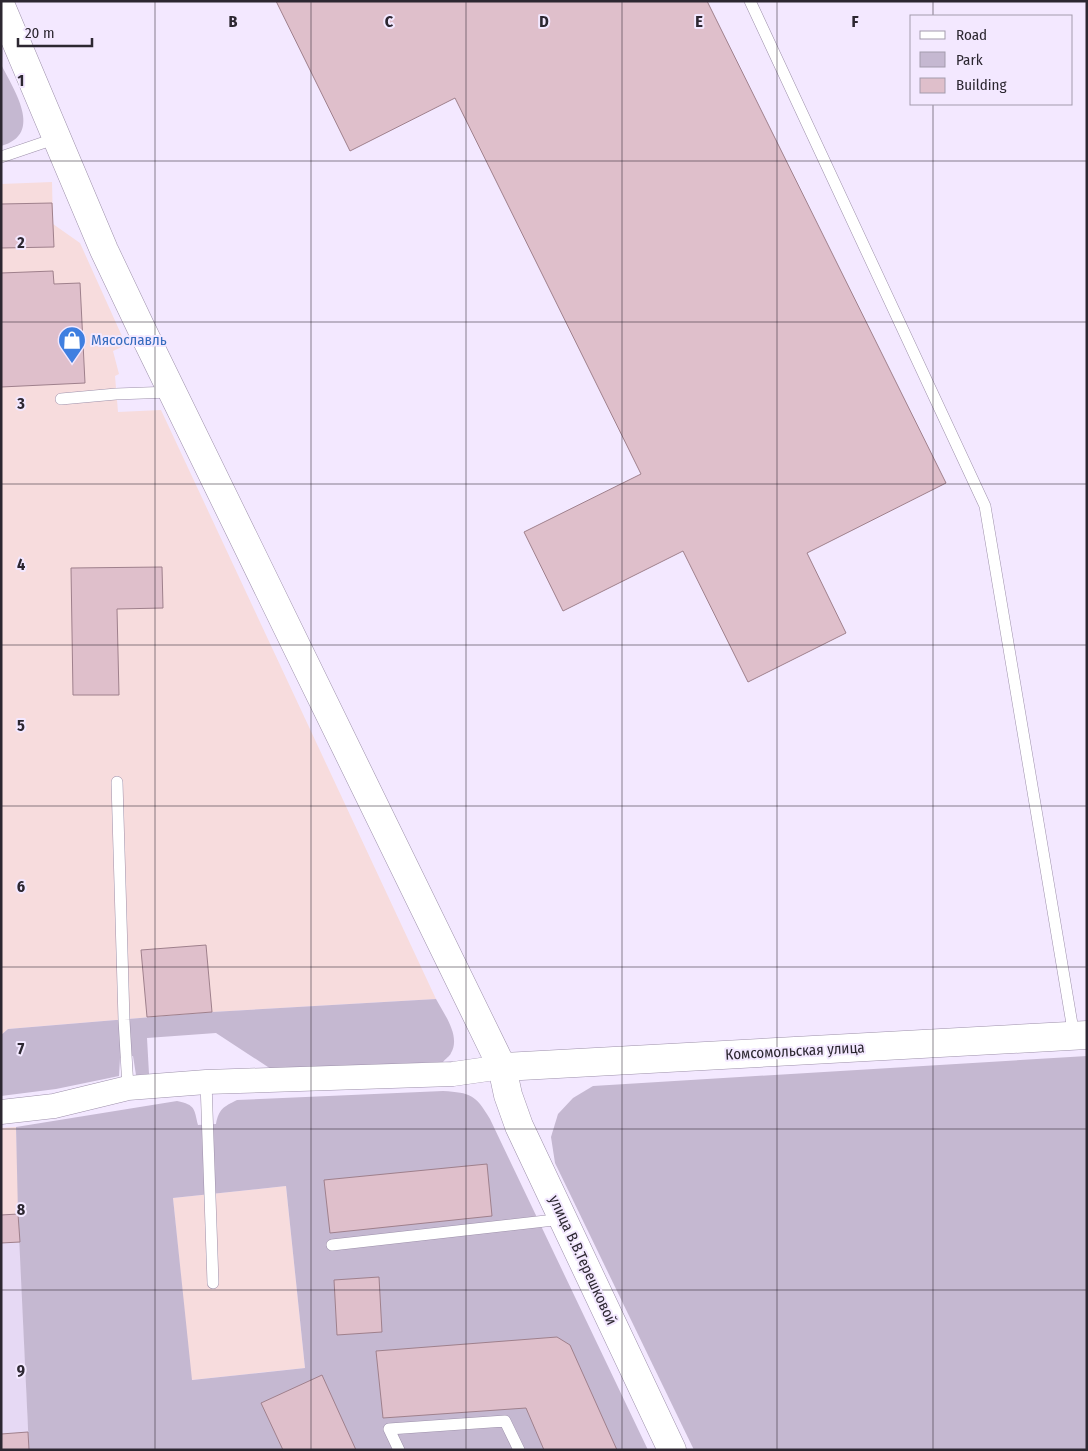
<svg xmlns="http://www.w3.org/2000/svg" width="1088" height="1451" font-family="'Fira Sans Condensed',sans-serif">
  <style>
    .built { fill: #e6d9f4 }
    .industrial { fill: #f7dcdd }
    .green { fill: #c5b8d1; fill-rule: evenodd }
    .building { fill: #dfbfcb; stroke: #9f808c }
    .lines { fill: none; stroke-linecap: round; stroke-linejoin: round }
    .service-casing { stroke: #9d90aa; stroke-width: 12 }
    .minor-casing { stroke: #9d90aa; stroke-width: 25 }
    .tertiary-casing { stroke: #9d90aa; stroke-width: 29 }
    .secondary-casing { stroke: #9d90aa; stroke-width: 29 }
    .service { stroke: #fff; stroke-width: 11 }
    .minor { stroke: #fff; stroke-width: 24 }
    .tertiary { stroke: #fff; stroke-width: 28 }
    .secondary { stroke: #fff; stroke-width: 28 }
    .grid { fill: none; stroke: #2c2731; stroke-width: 1; stroke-opacity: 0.55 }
    .labels { text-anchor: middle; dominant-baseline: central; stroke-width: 4; stroke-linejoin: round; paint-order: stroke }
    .shop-label { font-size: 15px; fill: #366cbe; stroke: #f3e8ff; text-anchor: start }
    .street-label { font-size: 15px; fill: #2c2731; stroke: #f3e8ff }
    .grid-label { font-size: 16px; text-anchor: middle; font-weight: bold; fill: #2c2731; stroke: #f3e8ff; stroke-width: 4; stroke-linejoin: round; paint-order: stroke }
  </style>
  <rect width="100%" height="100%" fill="#f3e8ff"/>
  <path class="built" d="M20,1242L29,1450H1V1243Z"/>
  <g class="industrial">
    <path d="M52,182L53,224L80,243L126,345L113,351L119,374L115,376L118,412L161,410L436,999L212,1012L8,1029L1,1035V184Z"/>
    <path d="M16,1127L20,1242L1,1243V1128Z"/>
    <path d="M286,1186L305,1368L191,1380L173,1198Z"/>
  </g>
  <g class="green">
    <path d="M1,64C13,89 45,134 1,146Z"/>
    <path d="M436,999C444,1014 461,1036 451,1053C450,1056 445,1059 443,1062L271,1069L216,1033L147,1038L149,1074L136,1075L133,1056L120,1058L119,1076L56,1089L1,1096V1035L8,1029L212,1012Z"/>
    <path d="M1087,1056V1450H694L555,1163L551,1137L558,1114L573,1098L593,1086Z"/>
    <path d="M443,1091C471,1093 475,1094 490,1119L648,1450H29L18,1214L16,1127L177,1101C196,1105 194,1109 198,1125L216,1124C219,1109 223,1107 237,1100ZM286,1186L305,1368L192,1380L173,1198Z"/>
  </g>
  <g class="building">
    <path d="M276,1H707L946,483L807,553L846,633L748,682L683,551L563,611L524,532L641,474L455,98L350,151Z"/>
    <path d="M52,203L54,247L1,248V204Z"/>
    <path d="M53,271L54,284L80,283L85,383L1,387V273Z"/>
    <path d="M162,567L163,608L117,609L119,695H73L71,568Z"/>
    <path d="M206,945L212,1012L147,1017L141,950Z"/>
    <path d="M487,1164L492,1216L330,1233L324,1180Z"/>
    <path d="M18,1214L20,1242L1,1243V1215Z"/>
    <path d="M379,1277L382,1332L337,1335L334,1280Z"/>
    <path d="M557,1337L570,1345L617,1450H544L526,1408L383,1418L376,1351Z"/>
    <path d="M322,1375L356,1450H283L261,1403Z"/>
    <path d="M28,1432L29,1450H1V1434Z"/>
  </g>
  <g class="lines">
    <g class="service-casing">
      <g id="service">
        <path d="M750,1L985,506L1074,1036"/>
        <path d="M1,157L57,138"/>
        <path d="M61,399L116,394L171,392"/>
        <path d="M117,782L124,1020L128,1088"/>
        <path d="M206,1082L213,1283"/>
        <path d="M332,1245L563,1219"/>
        <path d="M399,1450L389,1429L505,1421L519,1450"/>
      </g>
    </g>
    <g class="minor-casing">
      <path id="minor" d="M1,1112L54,1106L128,1088L206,1082L453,1074L502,1067"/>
    </g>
    <g class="tertiary-casing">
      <path id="tertiary" d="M502,1067L508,1095L519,1126L672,1450"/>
    </g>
    <g class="secondary-casing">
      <path id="secondary" d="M1,6L104,250L143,332L502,1067L1087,1035"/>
    </g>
    <use href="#service" class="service"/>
    <use href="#minor" class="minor"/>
    <use href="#tertiary" class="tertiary"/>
    <use href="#secondary" class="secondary"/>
  </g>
  <path class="grid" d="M155,1V1450M311,1V1450M466,1V1450M622,1V1450M777,1V1450M933,1V16M933,104V1450M1,161H1087M1,322H1087M1,484H1087M1,645H1087M1,806H1087M1,967H1087M1,1129H1087M1,1290H1087"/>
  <defs>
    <g id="shop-pin" transform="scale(1.4375)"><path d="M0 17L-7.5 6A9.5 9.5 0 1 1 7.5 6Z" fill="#3f7fe0" stroke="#f3e8ff"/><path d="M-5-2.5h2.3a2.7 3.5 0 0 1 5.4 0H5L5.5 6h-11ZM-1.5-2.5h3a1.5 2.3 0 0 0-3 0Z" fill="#fff"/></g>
  </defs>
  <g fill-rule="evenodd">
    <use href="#shop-pin" x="72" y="340"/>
  </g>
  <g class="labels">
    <g class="shop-label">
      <text x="91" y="340">Мясославль</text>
    </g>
    <g class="street-label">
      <text transform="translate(795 1051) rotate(-3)">Комсомольская улица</text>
      <text transform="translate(583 1260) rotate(65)">улица В.В.Терешковой</text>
    </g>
  </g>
  <g class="grid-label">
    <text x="233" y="27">B</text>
    <text x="389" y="27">C</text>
    <text x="544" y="27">D</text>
    <text x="699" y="27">E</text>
    <text x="855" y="27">F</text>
    <text x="21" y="86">1</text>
    <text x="21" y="248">2</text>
    <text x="21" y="409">3</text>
    <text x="21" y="570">4</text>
    <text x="21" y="731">5</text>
    <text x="21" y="892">6</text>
    <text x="21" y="1054">7</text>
    <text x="21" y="1215">8</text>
    <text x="21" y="1376">9</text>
  </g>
  <rect width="1088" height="1451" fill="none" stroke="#2c2731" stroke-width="5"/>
  <rect x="910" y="15" width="162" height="90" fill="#f3e8ff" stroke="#a39bad"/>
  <rect x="920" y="31" width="25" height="8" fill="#ffffff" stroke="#a39bad"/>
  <text x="956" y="40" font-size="15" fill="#2c2731">Road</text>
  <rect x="920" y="52" width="25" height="15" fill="#c5b8d1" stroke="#a39bad"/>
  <text x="956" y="65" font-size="15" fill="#2c2731">Park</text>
  <rect x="920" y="78" width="25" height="15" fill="#dfbfcb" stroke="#a39bad"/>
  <text x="956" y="90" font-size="15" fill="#2c2731">Building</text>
  <path d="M18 38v8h74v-8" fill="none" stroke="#2c2731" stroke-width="2.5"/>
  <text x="25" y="38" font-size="15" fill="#2c2731" stroke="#f3e8ff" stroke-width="4" paint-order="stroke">20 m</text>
</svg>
